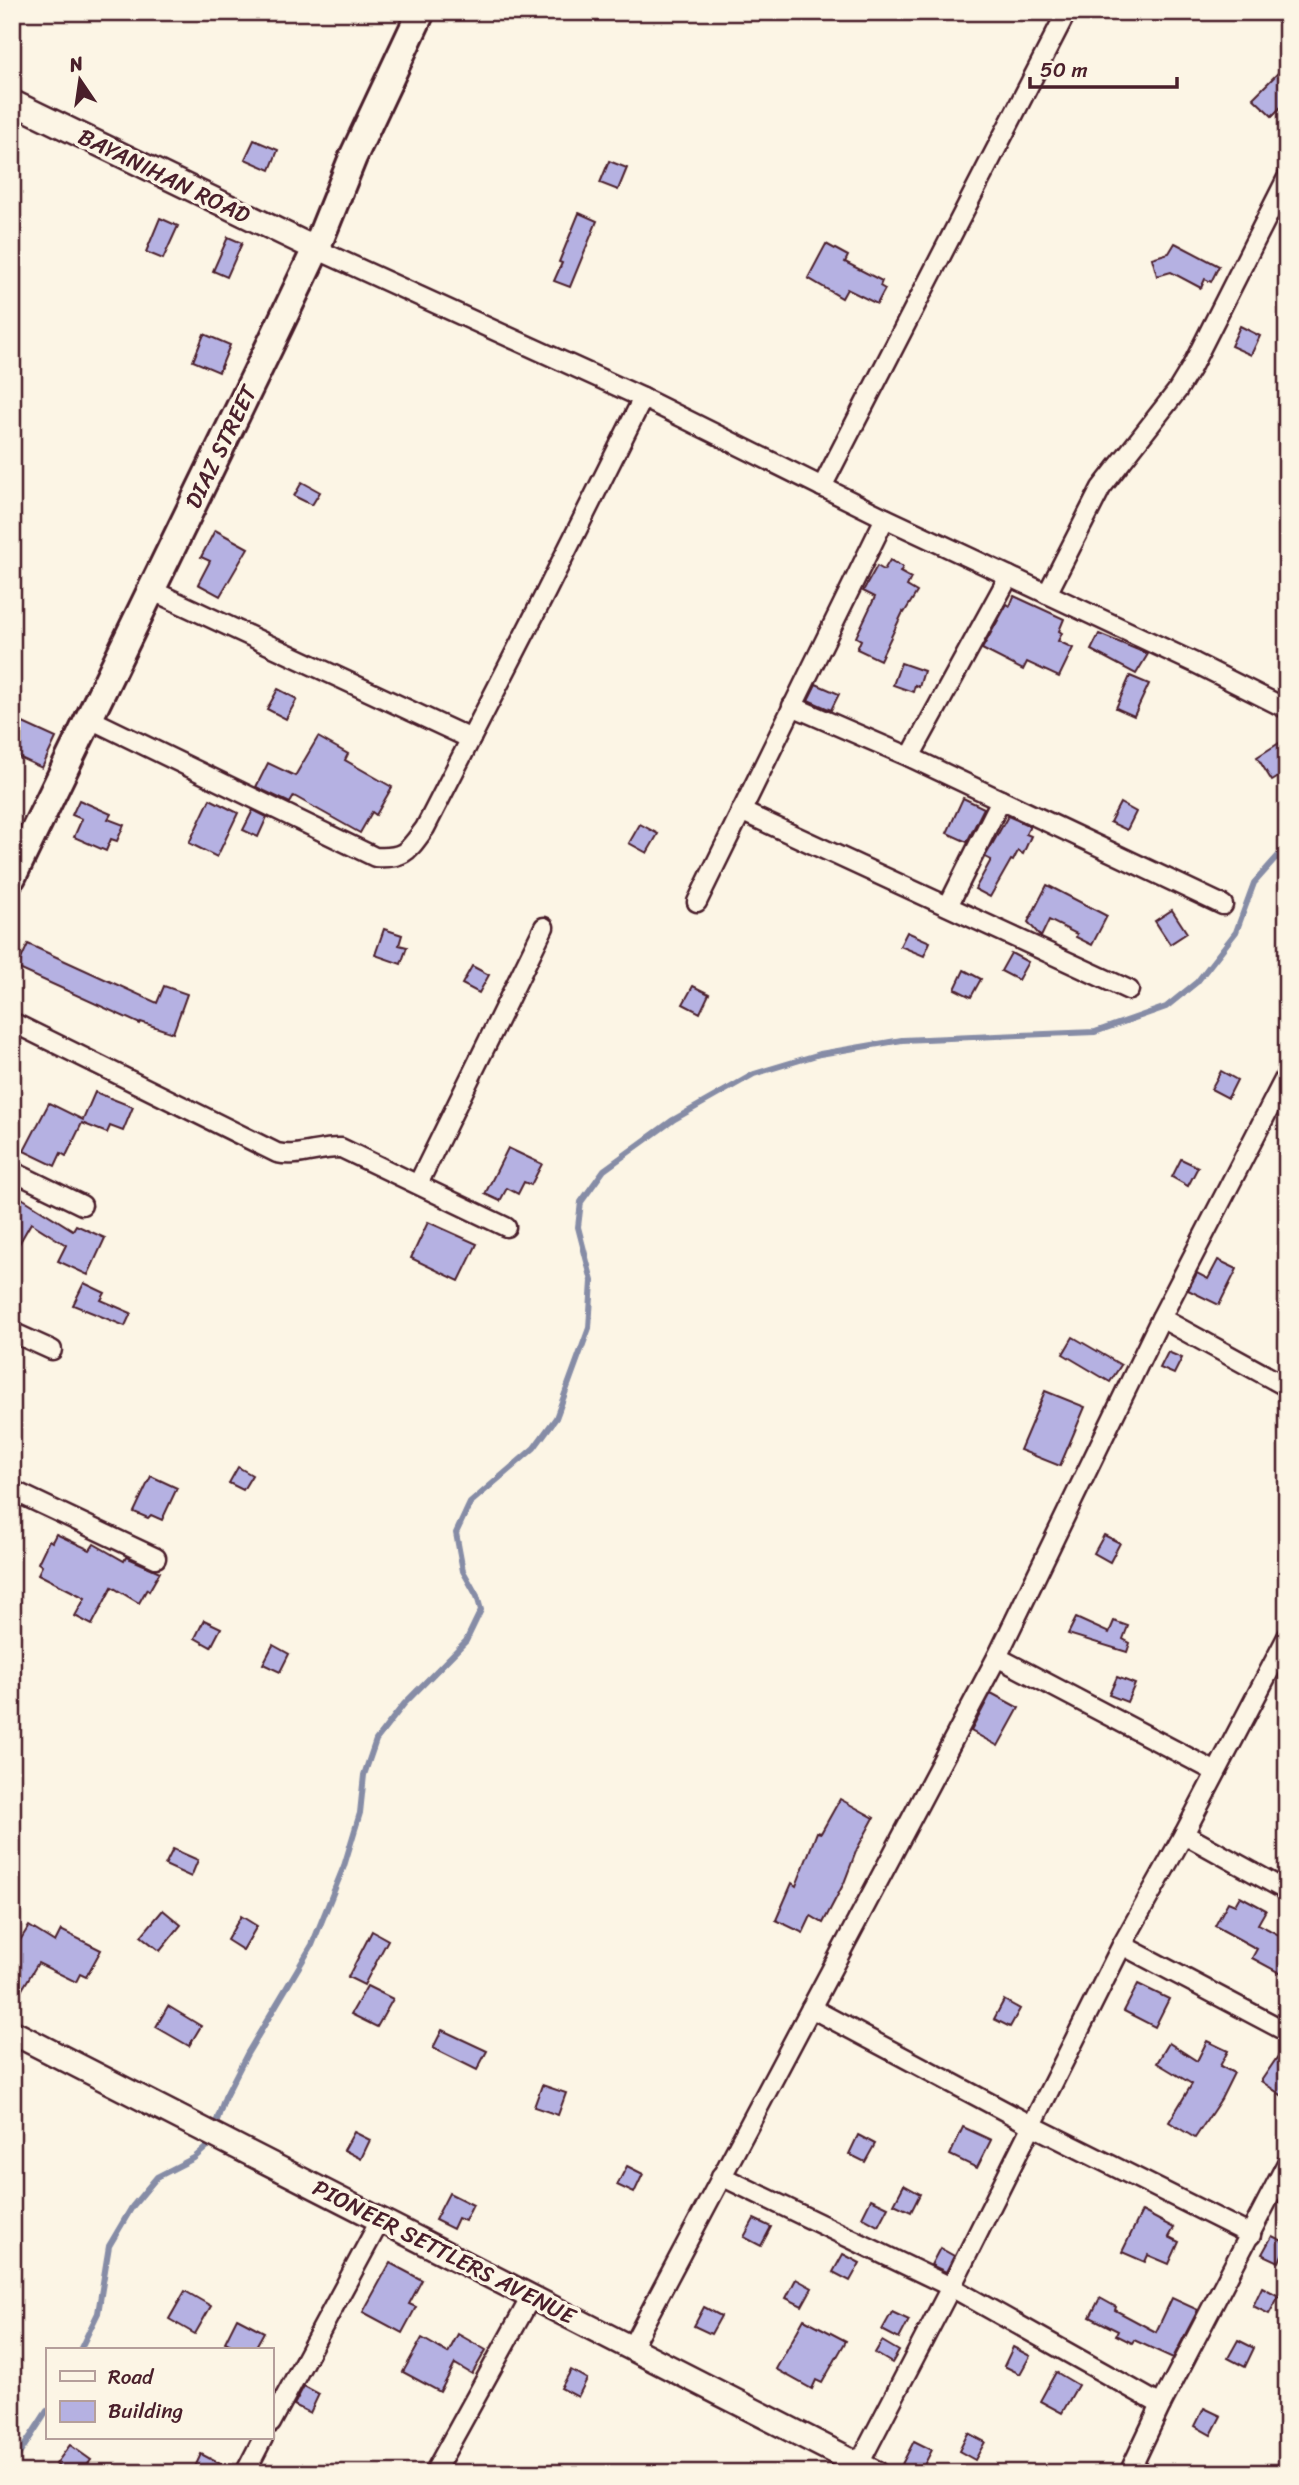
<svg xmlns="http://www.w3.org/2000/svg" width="1299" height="2485" font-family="Sriracha,sans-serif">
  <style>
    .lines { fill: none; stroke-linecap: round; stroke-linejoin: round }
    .stream { stroke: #868ca6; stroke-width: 6 }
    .building { fill: #b5b1e2; stroke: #4a1f2b; stroke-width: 2 }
    .minor-casing { stroke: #4a1f2b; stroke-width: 23 }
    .tertiary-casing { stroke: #4a1f2b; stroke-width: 28 }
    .secondary-casing { stroke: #4a1f2b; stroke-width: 32 }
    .minor { stroke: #fcf5e5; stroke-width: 18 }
    .tertiary { stroke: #fcf5e5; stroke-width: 23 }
    .secondary { stroke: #fcf5e5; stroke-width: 26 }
    .labels { text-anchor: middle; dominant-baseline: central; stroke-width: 7; stroke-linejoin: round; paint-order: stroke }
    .street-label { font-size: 23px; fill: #4a1f2b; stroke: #fcf5e5 }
  </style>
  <rect width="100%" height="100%" fill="#fcf5e5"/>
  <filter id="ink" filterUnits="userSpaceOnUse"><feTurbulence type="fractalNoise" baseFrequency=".0143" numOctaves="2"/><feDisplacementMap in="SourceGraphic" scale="14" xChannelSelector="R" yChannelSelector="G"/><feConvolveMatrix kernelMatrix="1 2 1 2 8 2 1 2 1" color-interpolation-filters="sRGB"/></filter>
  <g filter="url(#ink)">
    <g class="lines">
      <g class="stream">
        <path d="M214,2129L225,2097L247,2054L312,1945L344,1866L360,1813L364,1775L376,1740L404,1704L466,1641L481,1610L477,1596L463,1571L456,1533L470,1503L534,1448L556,1418L589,1328L592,1281L578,1227L581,1202L604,1170L673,1120L754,1074L820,1054L902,1040L1095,1032L1166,1007L1197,982L1236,932L1254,883L1287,846"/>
        <path d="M80,2350L98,2313L109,2246L132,2207L157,2177L194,2158L210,2144L211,2140"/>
        <path d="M12,2465L47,2411"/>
      </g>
    </g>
    <g class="building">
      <path d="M1287,64V101L1272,116L1253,98Z"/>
      <path d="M254,140L278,150L270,170L245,159Z"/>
      <path d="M609,161L627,168L618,190L600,183Z"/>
      <path d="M579,213L597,221L570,287L554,281L562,263L559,262Z"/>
      <path d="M160,218L178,226L163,259L146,252Z"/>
      <path d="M228,237L242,243L227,277L213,271Z"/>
      <path d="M1175,243L1219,266L1211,282L1205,279L1201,288L1171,272L1157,276L1152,258L1169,253Z"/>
      <path d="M826,244L848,256L845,262L882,281L880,286L885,289L877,304L847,289L842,298L808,278Z"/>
      <path d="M1240,326L1260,336L1251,355L1231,346Z"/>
      <path d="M204,334L230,345L219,372L193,361Z"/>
      <path d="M302,482L320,492L312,505L294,496Z"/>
      <path d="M215,530L248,548L220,596L198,584L210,561L201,557Z"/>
      <path d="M890,560L903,567L900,572L911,578L907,586L917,592L904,613L903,612L880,660L857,649L861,640L856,637L875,597L863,591L877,566L884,570Z"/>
      <path d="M1014,596L1064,619L1059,631L1062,633L1058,641L1073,648L1059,677L1027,662L1023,670L982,649L1007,604L1010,606Z"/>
      <path d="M1099,634L1148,654L1136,674L1091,650Z"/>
      <path d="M901,663L924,671L919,687L915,685L913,692L893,685Z"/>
      <path d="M1130,676L1149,684L1134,716L1116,708Z"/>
      <path d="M816,684L839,694L831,710L808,700Z"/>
      <path d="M278,689L297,699L286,719L267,709Z"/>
      <path d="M12,718L56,738L42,768L12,754Z"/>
      <path d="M318,737L348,754L345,760L392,787L376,815L372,812L360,833L294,796L290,803L256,787L268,763L295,776Z"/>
      <path d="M1287,738V772L1272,781L1257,757Z"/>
      <path d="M963,798L984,808L967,842L947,833Z"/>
      <path d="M210,799L238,813L217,857L189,843Z"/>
      <path d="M79,800L111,814L108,819L124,825L117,841L111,839L106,851L74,837L82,819L72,815Z"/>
      <path d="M1120,803L1136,812L1127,830L1110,822Z"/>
      <path d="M253,810L267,817L258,837L243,830Z"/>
      <path d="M1008,816L1030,826L1026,834L1031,836L1023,854L1018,851L1013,861L1011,860L990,897L975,889L991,860L985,857Z"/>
      <path d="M640,824L658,834L647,853L629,843Z"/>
      <path d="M1047,885L1107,916L1092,945L1076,937L1077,934L1049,920L1041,937L1028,922Z"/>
      <path d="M1172,910L1187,933L1170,944L1155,921Z"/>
      <path d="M384,929L402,935L399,945L407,947L401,964L375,955Z"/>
      <path d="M907,932L930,942L924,956L900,946Z"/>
      <path d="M28,944L157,1003L164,986L187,994L173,1033L141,1022L140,1024L17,968Z"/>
      <path d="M1011,953L1028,962L1018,980L1001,971Z"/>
      <path d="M472,966L489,975L479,993L462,984Z"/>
      <path d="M964,970L981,979L971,997L955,989Z"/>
      <path d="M693,986L709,994L700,1013L683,1004Z"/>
      <path d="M1221,1071L1237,1080L1228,1098L1211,1089Z"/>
      <path d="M95,1092L133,1107L123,1131L110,1126L107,1133L82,1123L66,1156L61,1153L55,1166L24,1151L49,1103L83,1120Z"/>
      <path d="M508,1148L542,1164L531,1185L524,1182L518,1194L507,1188L500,1201L485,1194Z"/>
      <path d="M1181,1159L1198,1167L1188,1186L1172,1177Z"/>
      <path d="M12,1192L73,1230L76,1225L105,1238L88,1275L58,1261L66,1245L31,1223L12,1256Z"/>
      <path d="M428,1222L477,1244L459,1281L411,1258Z"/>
      <path d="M1218,1260L1237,1269L1219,1305L1188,1290L1197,1273L1208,1279Z"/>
      <path d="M84,1283L105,1293L101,1300L131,1313L125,1326L73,1305Z"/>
      <path d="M1073,1337L1121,1365L1110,1382L1063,1354Z"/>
      <path d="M1168,1352L1182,1358L1174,1374L1160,1368Z"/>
      <path d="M1045,1391L1085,1407L1060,1466L1020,1450Z"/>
      <path d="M238,1467L252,1475L243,1490L229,1483Z"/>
      <path d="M151,1476L177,1488L162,1520L151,1515L148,1518L134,1512Z"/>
      <path d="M56,1534L90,1550L94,1544L124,1561L126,1557L160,1572L149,1591L147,1589L139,1603L112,1587L92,1625L75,1616L85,1598L38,1574L42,1566L38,1563L49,1540L52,1542Z"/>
      <path d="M1104,1535L1120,1543L1110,1562L1094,1553Z"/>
      <path d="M1076,1618L1109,1633L1114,1621L1128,1626L1123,1639L1130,1643L1127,1652L1068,1634Z"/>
      <path d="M204,1620L221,1628L211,1647L195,1638Z"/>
      <path d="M273,1645L289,1654L280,1672L263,1664Z"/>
      <path d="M1117,1677L1135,1684L1127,1702L1109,1695Z"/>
      <path d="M991,1693L1019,1708L998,1746L971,1731Z"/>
      <path d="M840,1799L874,1818L857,1849L844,1883L823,1923L811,1916L803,1933L776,1920L792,1883L796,1886L817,1832L821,1833Z"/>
      <path d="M173,1849L198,1860L191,1877L165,1865Z"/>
      <path d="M1240,1896L1266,1910L1258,1924L1287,1939V1977L1252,1958L1257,1949L1215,1926L1228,1902L1235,1905Z"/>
      <path d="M163,1910L181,1925L160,1951L141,1936Z"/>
      <path d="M241,1916L257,1926L243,1950L227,1940Z"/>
      <path d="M29,1926L55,1942L61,1930L101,1950L86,1977L80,1974L76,1982L38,1963L12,2006V1953Z"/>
      <path d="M372,1931L388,1940L364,1985L348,1977Z"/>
      <path d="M1138,1984L1169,1999L1155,2027L1124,2011Z"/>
      <path d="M367,1986L393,1999L377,2027L351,2014Z"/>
      <path d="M1004,2000L1020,2009L1010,2027L994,2019Z"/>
      <path d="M168,2006L201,2026L189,2046L156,2027Z"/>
      <path d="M442,2030L487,2051L477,2070L433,2048Z"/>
      <path d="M1207,2041L1228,2051L1220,2066L1234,2073L1221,2099L1195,2138L1169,2122L1192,2084L1157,2063L1169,2043L1197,2061Z"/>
      <path d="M1287,2043V2099L1261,2081Z"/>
      <path d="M542,2085L566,2093L558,2115L534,2107Z"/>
      <path d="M963,2127L991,2140L977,2168L950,2155Z"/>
      <path d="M354,2132L370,2140L361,2159L344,2150Z"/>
      <path d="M858,2135L875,2144L865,2162L849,2154Z"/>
      <path d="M627,2166L643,2174L634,2193L617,2185Z"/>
      <path d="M904,2185L920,2194L911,2212L894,2204Z"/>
      <path d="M449,2193L473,2205L465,2221L458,2218L453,2229L435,2220Z"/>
      <path d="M871,2199L888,2207L878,2226L862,2217Z"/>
      <path d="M1142,2211L1174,2228L1169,2237L1179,2242L1169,2264L1148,2255L1145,2262L1122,2252Z"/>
      <path d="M754,2219L771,2227L761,2246L744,2237Z"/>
      <path d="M1272,2236L1287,2243L1279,2262L1262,2254Z"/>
      <path d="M940,2248L954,2256L946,2272L931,2265Z"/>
      <path d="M843,2254L860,2263L850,2281L833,2272Z"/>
      <path d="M390,2263L422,2280L409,2304L416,2307L402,2333L363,2312Z"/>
      <path d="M796,2279L812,2288L802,2306L786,2298Z"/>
      <path d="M1262,2287L1279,2296L1269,2314L1253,2306Z"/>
      <path d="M185,2291L211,2306L195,2334L169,2319Z"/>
      <path d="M1100,2298L1116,2307L1115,2310L1156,2332L1172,2298L1198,2310L1173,2358L1134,2340L1132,2343L1116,2335L1118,2331L1090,2317Z"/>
      <path d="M704,2307L721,2316L711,2334L694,2326Z"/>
      <path d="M892,2312L909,2320L899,2339L882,2330Z"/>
      <path d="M237,2318L264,2332L254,2350H241L225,2342Z"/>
      <path d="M804,2319L846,2341L822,2383L816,2380L812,2389L776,2369Z"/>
      <path d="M458,2334L486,2350L472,2374L455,2364L440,2392L403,2372L422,2338L448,2353Z"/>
      <path d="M1238,2340L1254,2348L1245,2367L1228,2358Z"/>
      <path d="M882,2341L899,2351L892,2363L875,2353Z"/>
      <path d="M1013,2347L1030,2356L1020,2374L1004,2366Z"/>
      <path d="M571,2370L587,2379L578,2397L561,2388Z"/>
      <path d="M1056,2372L1078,2385L1062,2413L1040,2401Z"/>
      <path d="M304,2386L319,2394L310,2413L294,2405Z"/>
      <path d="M1204,2408L1221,2416L1211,2435L1195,2426Z"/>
      <path d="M968,2433L985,2442L975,2460L959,2451Z"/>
      <path d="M914,2441L932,2450L920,2473L902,2464Z"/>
      <path d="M70,2445L91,2460L81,2473H67L56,2464Z"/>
      <path d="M201,2454L234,2471V2473H192Z"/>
    </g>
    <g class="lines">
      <g class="minor-casing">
        <g id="minor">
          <path d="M316,249L643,398L885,518L1195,663L1287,709"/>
          <path d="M822,487L1063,19"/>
          <path d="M151,590L471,739"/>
          <path d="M1047,594L1101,488L1177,391L1191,368L1287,178"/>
          <path d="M792,706L910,757L1223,905"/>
          <path d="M88,718L375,857C405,859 408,851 425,828L542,600L643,398"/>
          <path d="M910,757L1009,576"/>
          <path d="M741,811L1129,990"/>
          <path d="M697,902L885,518"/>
          <path d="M948,906L1001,800"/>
          <path d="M12,1022L277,1153C299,1158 319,1147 341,1148L506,1227"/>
          <path d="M12,1171L82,1205"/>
          <path d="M418,1184L544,927"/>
          <path d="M1161,1318L1287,1387"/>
          <path d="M12,1332L52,1350"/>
          <path d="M12,1490L156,1558"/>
          <path d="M997,1657L1216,1772"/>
          <path d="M1184,1834L1287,1891"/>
          <path d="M1122,1945L1287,2032"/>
          <path d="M811,2008L1031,2125L1251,2235"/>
          <path d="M721,2176L951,2287L1161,2405"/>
          <path d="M631,2348L997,1657L1161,1318L1287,1074"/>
          <path d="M271,2423L381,2219"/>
          <path d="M859,2464L951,2287L1122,1945L1184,1834L1287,1637"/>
          <path d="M245,2473L263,2438"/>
          <path d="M434,2473L531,2297"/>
          <path d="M1129,2473L1161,2405L1287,2163"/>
        </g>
      </g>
      <g class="tertiary-casing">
        <g id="tertiary">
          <path d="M12,102L316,249"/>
          <path d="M12,2032L876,2473"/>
        </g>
      </g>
      <g class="secondary-casing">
        <path id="secondary" d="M12,877L274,337L316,249L353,157L421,12"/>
      </g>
      <use href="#minor" class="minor"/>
      <use href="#tertiary" class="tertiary"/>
      <use href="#secondary" class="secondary"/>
    </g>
  </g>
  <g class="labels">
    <g class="street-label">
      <text transform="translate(164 176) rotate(26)">BAYANIHAN ROAD</text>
      <text transform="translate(221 447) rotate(-64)">DIAZ STREET</text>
      <text transform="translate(444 2252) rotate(27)">PIONEER SETTLERS AVENUE</text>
    </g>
  </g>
  <rect width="1299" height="2485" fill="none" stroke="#fcf5e5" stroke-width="42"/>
  <rect x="21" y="21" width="1257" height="2443" fill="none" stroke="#4a1f2b" stroke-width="2.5" filter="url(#ink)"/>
  <rect x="46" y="2348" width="228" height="91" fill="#fcf5e5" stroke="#b59f9b" stroke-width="2"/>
  <rect x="60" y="2371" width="35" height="10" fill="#fcf5e5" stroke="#b59f9b" stroke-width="2"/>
  <text x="108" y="2384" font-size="21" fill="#4a1f2b">Road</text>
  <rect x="60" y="2401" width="35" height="21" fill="#b5b1e2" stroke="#b59f9b" stroke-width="2"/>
  <text x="108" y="2418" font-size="21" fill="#4a1f2b">Building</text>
  <g transform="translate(80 80) rotate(347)" stroke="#fcf5e5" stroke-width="5" paint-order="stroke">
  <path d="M0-5L12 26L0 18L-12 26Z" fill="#4a1f2b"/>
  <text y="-10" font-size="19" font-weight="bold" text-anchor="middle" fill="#4a1f2b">N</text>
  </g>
  <path d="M1030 77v10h147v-10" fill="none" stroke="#4a1f2b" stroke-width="3.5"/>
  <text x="1040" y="77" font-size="21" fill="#4a1f2b" stroke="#fcf5e5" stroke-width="5" paint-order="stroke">50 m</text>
</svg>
